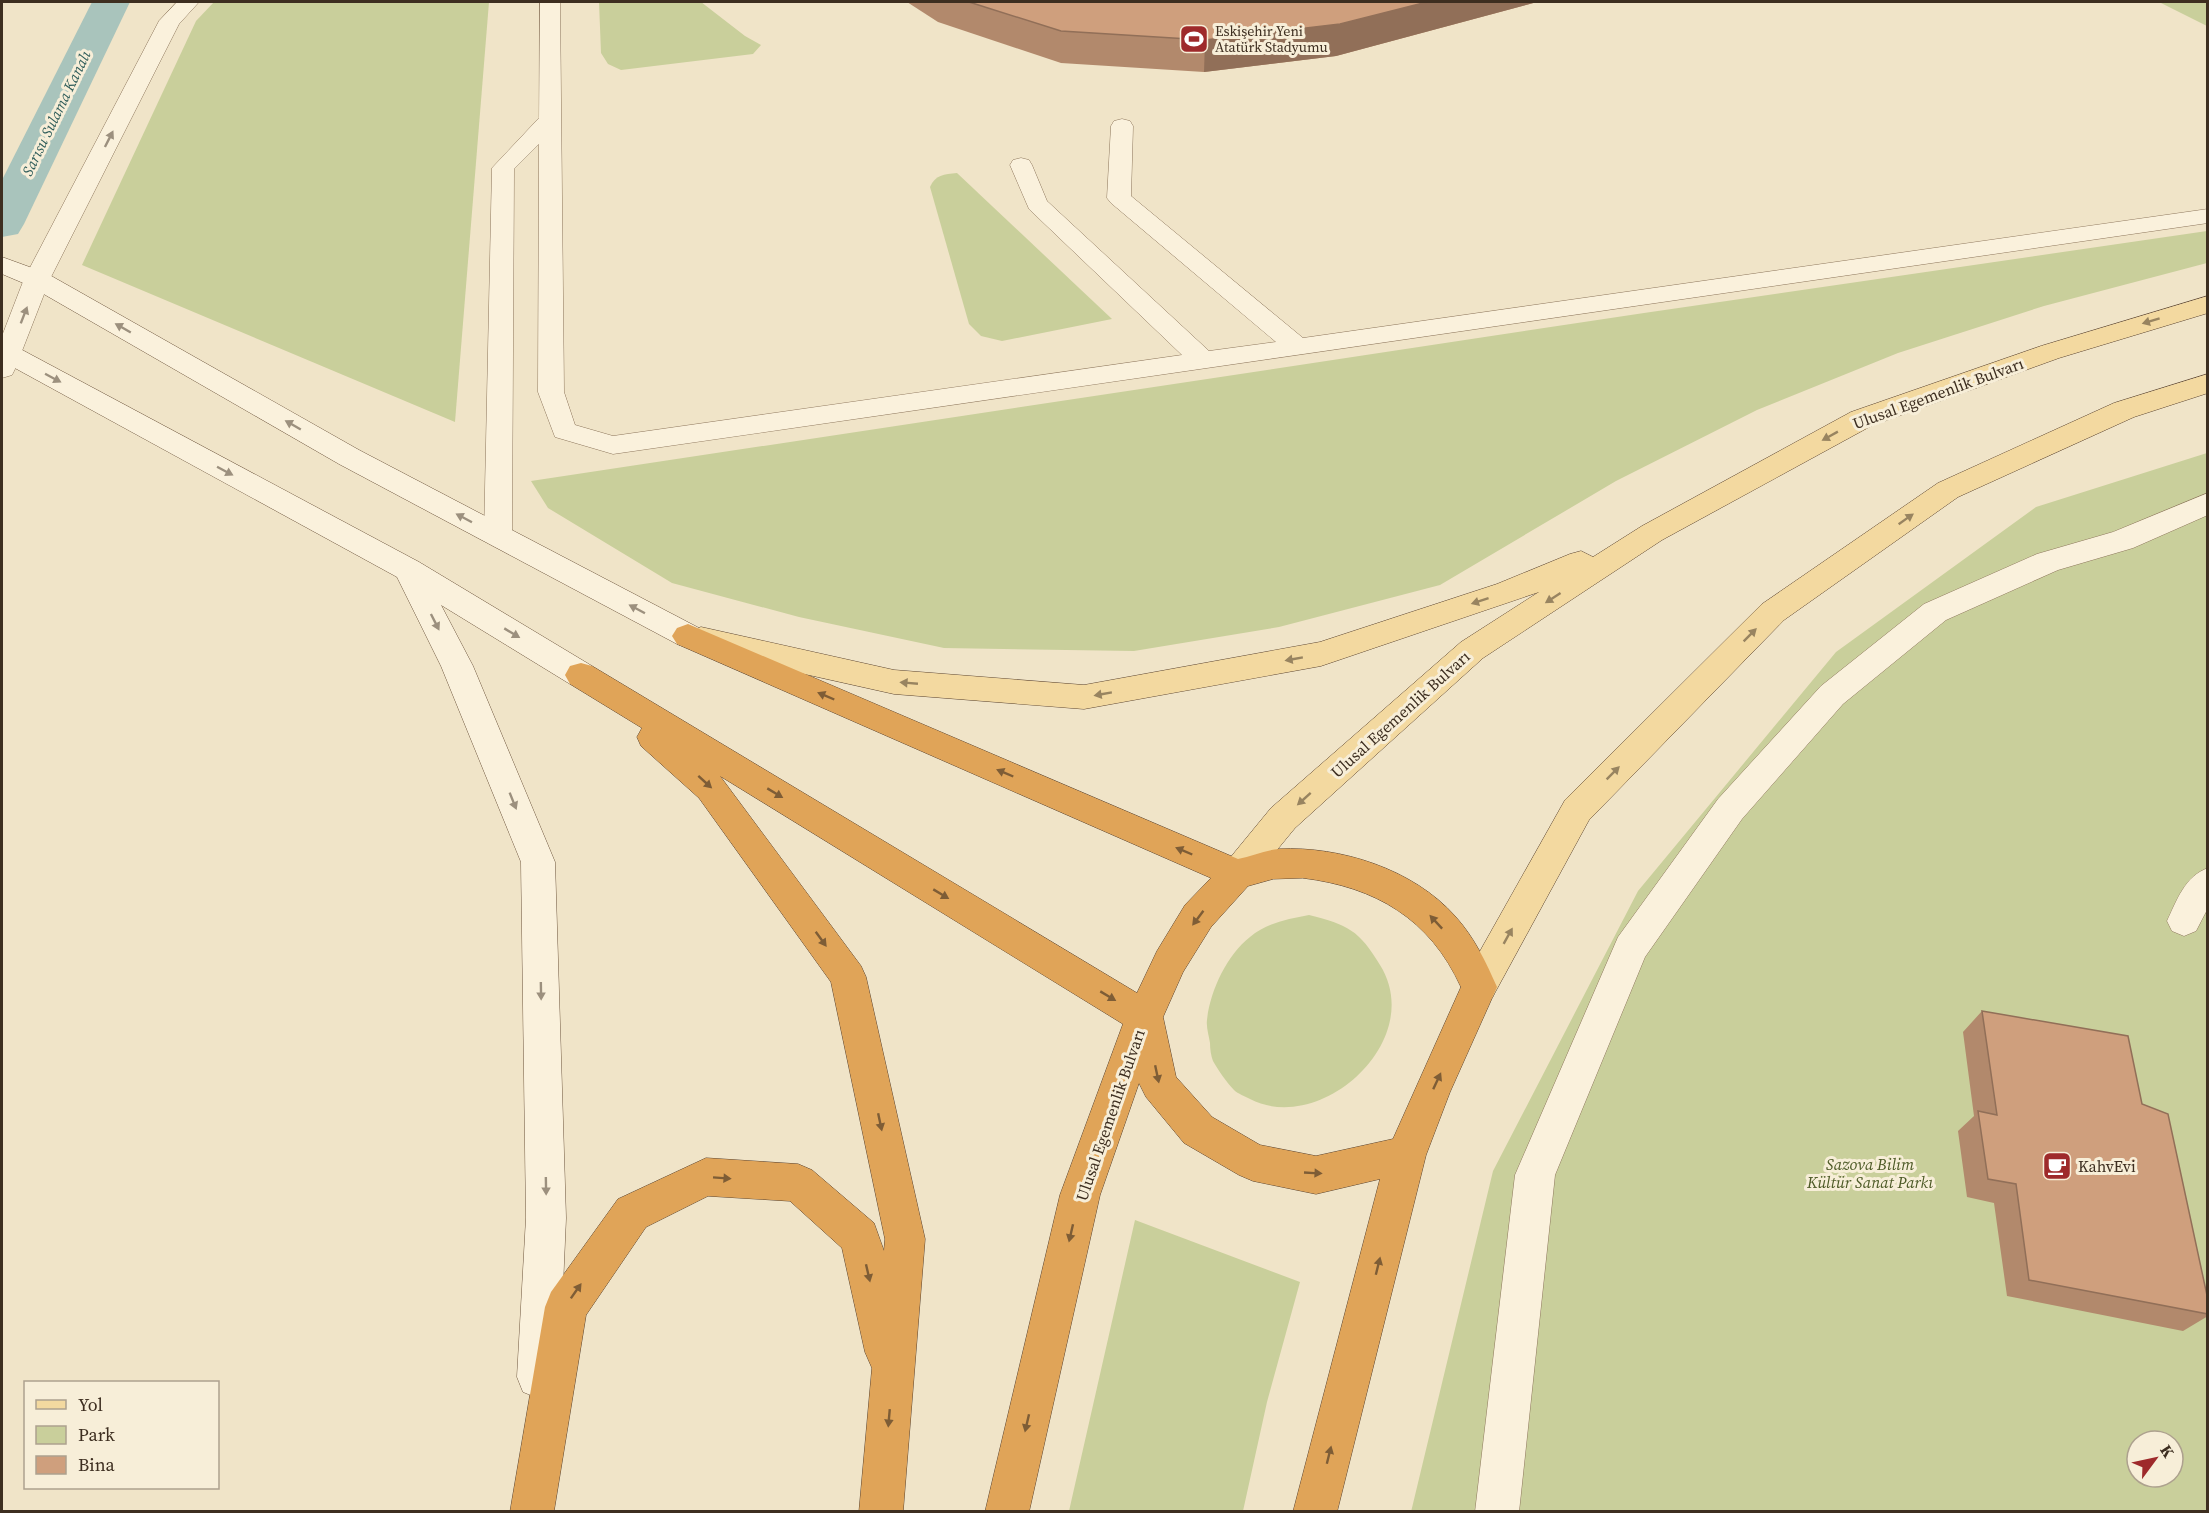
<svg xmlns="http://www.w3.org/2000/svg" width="2209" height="1513" font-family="'Source Serif 4',serif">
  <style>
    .green { fill: #c9cf9b; fill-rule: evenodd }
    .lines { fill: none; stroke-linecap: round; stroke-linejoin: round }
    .canal { fill: #a9c4bc; fill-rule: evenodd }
    .lane-casing { stroke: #8d765c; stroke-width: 1 }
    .street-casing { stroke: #8d765c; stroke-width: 1 }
    .secondary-casing { stroke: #6f573f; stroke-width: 1 }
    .primary-casing { stroke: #5b4430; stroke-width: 1 }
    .highway-casing { stroke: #5b4430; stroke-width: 1 }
    .lane { fill: #faf1dc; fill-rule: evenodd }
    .street { fill: #faf1dc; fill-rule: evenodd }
    .secondary { fill: #faf1dc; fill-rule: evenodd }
    .primary { fill: #f3d9a0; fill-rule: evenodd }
    .highway { fill: #e0a458; fill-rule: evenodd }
    .wall { fill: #b2896c }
    .shaded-wall { fill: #916f58 }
    .building { fill: #cf9f7d; stroke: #916f58; stroke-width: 1.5 }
    .oneway { fill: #9c907e }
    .oneway2 { fill: #988460 }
    .oneway3 { fill: #7e5d36 }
    .labels { text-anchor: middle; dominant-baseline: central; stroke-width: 6; stroke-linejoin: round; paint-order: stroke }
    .far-poi-label { font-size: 14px; fill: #3d2e20; stroke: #f7eed8; text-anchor: start }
    .far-water-label { font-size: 15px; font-style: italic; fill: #2f5d5a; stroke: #f7eed8 }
    .street-label { font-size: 16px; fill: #3d2e20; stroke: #f7eed8 }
    .park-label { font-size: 16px; font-style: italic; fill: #4d5a26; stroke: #f7eed8 }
    .poi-label { font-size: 16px; fill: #3d2e20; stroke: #f7eed8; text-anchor: start }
  </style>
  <rect width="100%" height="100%" fill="#f0e4c8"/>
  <g class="green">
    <path d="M214,2H489L455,422L82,265L196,21Z"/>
    <path d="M599,2H701L745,36L761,45L753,54L621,70L608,64L601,53Z"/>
    <path d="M2159,2H2207V26Z"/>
    <path d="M957,173L1112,319L1002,341L981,336L969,324L930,187C935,175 944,174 957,173Z"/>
    <path d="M2207,231V263L2044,306L1898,353L1757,410L1616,481L1440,585L1279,627L1134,651L944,648L799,617L672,583L548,508L531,481L1644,313Z"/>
    <path d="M2207,453V1511L1411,1512L1493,1171L1638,891L1836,652L2036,507ZM2137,1441H2173V1477H2137Z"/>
    <path d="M1309,915C1348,925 1359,930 1380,965C1427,1040 1321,1136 1250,1099C1245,1096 1238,1094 1234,1090C1227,1083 1218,1070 1213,1061C1211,1056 1210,1049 1210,1043C1209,1036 1206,1027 1207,1020C1210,991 1227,955 1250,937C1266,923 1288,919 1309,915Z"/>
    <path d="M1135,1220L1300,1282L1267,1402L1243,1511H1069Z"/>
  </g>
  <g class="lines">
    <path class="canal" d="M92,2H130L24,224L18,234L2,237V180Z"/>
    <g class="lane-casing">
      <g id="lane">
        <path d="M540,2H560L564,392L575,425L613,436L1182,355L1029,209L1010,165L1013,160L1021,158L1029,160L1032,165L1047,201L1209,351L1276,342L1111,203L1107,198L1111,126L1114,121L1122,119L1130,121L1133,126L1131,196L1303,338L2208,209V223L613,454L555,437L538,392L539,144L514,169L512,536L508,543L498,546L488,543L484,536L492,168L539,118Z"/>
        <path d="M2208,868V908L2196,931L2184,936L2172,931L2167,921C2177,900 2185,876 2208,868Z"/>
      </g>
    </g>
    <g class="street-casing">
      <g id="street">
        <path d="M177,2H199L179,24L50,279L15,369L12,375L2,378V336L24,279L159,21Z"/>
        <path d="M2208,493V515L2133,548L2058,570L1946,620L1843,704L1742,819L1645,957L1555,1175L1519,1512H1475L1515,1175L1618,937L1718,799L1821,686L1924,604L2037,554L2113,532Z"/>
      </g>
    </g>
    <g class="secondary-casing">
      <g id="secondary">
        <path d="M2,257L46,273L359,450L699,628L704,636L699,644L688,648L677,644L339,464L28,285L2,274Z"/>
        <path d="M2,341L11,344L419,562L592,666L597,675L592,684L581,687L570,684L441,605L473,666L555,862L566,1218L559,1377L553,1392L538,1398L523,1392L517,1377L526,1218L521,862L441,666L397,577L2,361Z"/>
      </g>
    </g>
    <g class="primary-casing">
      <g id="primary">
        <path d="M2208,296V313L2059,358L1871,426L1662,540L1483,658L1295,828L1249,884L1237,889L1225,884L1220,874L1225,864L1271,808L1461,642L1539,592L1321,666L1084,709L894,694L701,651L690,647L685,639L690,631L701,627L894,670L1084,685L1320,642L1497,584L1570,554L1581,551L1593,557L1642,526L1851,412L2041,346Z"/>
        <path d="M2208,374V393L2134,417L1958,497L1784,620L1589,820L1492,998L1479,1003L1466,998L1461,987L1466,976L1565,800L1762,604L1938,483L2114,403Z"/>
      </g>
    </g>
    <g class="highway-casing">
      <path id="highway" d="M688,624L1238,859C1252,856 1265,850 1279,849C1340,846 1413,869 1455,916C1474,937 1486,962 1497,987L1450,1092L1426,1155L1337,1512H1293L1380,1179L1316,1194L1253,1181L1239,1175L1184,1143L1146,1097L1139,1083L1100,1195L1029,1512H985L1060,1195L1123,1024L720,776L861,966L866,977L925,1239L903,1512H859L872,1368L865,1352L842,1248L790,1201L708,1196L646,1227L586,1315L554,1511L510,1512L545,1307L551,1292L618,1199L706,1158L798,1164L812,1170L874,1223L884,1251L885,1239L831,982L699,798L641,746L637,737L642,728L570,684L565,675L570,666L581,663L592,666L1137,993L1157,951L1185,905L1211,878L677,644L672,636L677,628ZM1303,878C1376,887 1430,919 1461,987L1393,1139L1316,1156L1260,1145L1212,1117L1176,1077L1163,1017L1183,972L1211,927L1248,886L1273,879Z"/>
    </g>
    <use href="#lane" class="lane"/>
    <use href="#street" class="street"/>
    <use href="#secondary" class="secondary"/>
    <use href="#primary" class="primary"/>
    <use href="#highway" class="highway"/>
  </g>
  <g class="wall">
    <path d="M907,2H1537L1336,56L1204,72L1061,63L938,22Z"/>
    <path d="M1982,1011L2142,1104L2208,1300V1316L2183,1331L2007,1296L1994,1203L1967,1197L1958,1131L1974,1116L1963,1032Z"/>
  </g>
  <path class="shaded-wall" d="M1427,2H1537L1336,56L1204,72L1205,40Z"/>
  <g class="building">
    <path d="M969,2H1427L1340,24L1205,40L1061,31Z"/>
    <path d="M1982,1011L2128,1036L2142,1104L2168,1114L2208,1300V1314L2029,1280L2016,1184L1988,1179L1978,1111L1997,1115Z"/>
  </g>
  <defs><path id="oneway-solid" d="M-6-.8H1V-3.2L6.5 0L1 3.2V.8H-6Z" transform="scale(1.5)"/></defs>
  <g class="oneway">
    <use href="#oneway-solid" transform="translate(109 139) rotate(-63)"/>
    <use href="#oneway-solid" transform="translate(24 315) rotate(-69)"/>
    <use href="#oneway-solid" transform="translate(123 328) rotate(-150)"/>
    <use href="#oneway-solid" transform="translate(53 378) rotate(28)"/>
    <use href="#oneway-solid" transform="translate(293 425) rotate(-150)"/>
    <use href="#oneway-solid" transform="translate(225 471) rotate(28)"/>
    <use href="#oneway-solid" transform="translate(464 518) rotate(-152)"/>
    <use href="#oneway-solid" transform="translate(637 609) rotate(-152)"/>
    <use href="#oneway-solid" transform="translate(435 622) rotate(63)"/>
    <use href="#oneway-solid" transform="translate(512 633) rotate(31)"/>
    <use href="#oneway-solid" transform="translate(513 801) rotate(68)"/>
    <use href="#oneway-solid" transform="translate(541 991) rotate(89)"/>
    <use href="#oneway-solid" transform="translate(546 1186) rotate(89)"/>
  </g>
  <g class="oneway2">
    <use href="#oneway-solid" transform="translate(2151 321) rotate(163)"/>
    <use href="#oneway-solid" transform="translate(1830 436) rotate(151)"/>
    <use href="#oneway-solid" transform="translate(1906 519) rotate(-35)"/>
    <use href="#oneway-solid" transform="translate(1553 598) rotate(147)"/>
    <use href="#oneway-solid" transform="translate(1480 601) rotate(162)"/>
    <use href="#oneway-solid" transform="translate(1750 635) rotate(-45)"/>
    <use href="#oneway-solid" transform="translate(1294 659) rotate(170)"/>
    <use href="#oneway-solid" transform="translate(909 683) rotate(-175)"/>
    <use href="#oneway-solid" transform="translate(1103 694) rotate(170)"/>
    <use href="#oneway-solid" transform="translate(1613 773) rotate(-45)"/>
    <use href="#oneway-solid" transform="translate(1304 799) rotate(138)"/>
    <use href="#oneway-solid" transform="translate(1508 936) rotate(-61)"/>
  </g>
  <g class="oneway3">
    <use href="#oneway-solid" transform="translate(826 696) rotate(-157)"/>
    <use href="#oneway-solid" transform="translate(1005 773) rotate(-157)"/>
    <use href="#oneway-solid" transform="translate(705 782) rotate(42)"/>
    <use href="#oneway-solid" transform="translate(775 793) rotate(31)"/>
    <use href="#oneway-solid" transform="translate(1184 851) rotate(-157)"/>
    <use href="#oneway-solid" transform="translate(941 894) rotate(31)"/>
    <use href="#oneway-solid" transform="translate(1198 918) rotate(127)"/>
    <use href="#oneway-solid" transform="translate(1436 922) rotate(-133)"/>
    <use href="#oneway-solid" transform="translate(821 939) rotate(54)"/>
    <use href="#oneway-solid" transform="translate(1108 996) rotate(31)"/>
    <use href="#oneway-solid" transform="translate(1157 1074) rotate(78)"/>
    <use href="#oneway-solid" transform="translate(1437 1081) rotate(-65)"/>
    <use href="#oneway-solid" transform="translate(880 1122) rotate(78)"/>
    <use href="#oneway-solid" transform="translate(1313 1173) rotate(3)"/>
    <use href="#oneway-solid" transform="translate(722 1178) rotate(4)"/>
    <use href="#oneway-solid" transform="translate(1071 1233) rotate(103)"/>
    <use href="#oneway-solid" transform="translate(1378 1266) rotate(-76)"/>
    <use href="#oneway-solid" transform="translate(868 1273) rotate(77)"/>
    <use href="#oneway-solid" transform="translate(576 1291) rotate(-55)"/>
    <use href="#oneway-solid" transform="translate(889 1418) rotate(95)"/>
    <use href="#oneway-solid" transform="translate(1027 1423) rotate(103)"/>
    <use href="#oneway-solid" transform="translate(1329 1455) rotate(-76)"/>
  </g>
  <defs>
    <g id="stadium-square" transform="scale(1.5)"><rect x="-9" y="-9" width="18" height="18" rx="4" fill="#9e2a2b" stroke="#f7eed8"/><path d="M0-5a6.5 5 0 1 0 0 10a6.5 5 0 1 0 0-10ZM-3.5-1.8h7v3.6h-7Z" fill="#fff"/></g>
    <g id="cafe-square" transform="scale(1.5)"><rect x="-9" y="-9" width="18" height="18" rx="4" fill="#9e2a2b" stroke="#f7eed8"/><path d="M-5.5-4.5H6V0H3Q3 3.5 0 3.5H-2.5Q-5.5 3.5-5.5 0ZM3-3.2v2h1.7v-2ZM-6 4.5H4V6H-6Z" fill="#fff"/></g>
  </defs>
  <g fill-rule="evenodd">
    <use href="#stadium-square" x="1194" y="39"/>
    <use href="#cafe-square" x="2057" y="1166"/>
  </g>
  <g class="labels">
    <g class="far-poi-label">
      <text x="1215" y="31">Eskişehir Yeni<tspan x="1215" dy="16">Atatürk Stadyumu</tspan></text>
    </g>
    <g class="far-water-label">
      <text transform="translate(56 113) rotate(-64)">Sarısu Sulama Kanalı</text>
    </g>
    <g class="street-label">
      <text transform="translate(1938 393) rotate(-20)">Ulusal Egemenlik Bulvarı</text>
      <text transform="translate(1400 714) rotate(-42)">Ulusal Egemenlik Bulvarı</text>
      <text transform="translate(1110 1115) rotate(-71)">Ulusal Egemenlik Bulvarı</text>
    </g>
    <g class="park-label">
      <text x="1870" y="1164">Sazova Bilim<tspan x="1870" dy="18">Kültür Sanat Parkı</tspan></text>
    </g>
    <g class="poi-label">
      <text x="2078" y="1166">KahvEvi</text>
    </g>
  </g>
  <rect width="2209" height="1513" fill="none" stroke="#3d2e20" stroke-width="6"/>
  <rect x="24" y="1381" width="195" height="108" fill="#f7eed8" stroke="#ada18e" stroke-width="1.5"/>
  <rect x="36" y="1400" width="30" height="9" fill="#f3d9a0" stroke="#ada18e" stroke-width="1.5"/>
  <text x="78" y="1411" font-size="18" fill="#3d2e20">Yol</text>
  <rect x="36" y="1426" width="30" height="18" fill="#c9cf9b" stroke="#ada18e" stroke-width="1.5"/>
  <text x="78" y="1441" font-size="18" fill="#3d2e20">Park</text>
  <rect x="36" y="1456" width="30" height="18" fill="#cf9f7d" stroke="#ada18e" stroke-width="1.5"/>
  <text x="78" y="1471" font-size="18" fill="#3d2e20">Bina</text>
  <g transform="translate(2155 1459) rotate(57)"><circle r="28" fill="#f7eed8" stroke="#ada18e" stroke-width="1.5"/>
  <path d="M0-4.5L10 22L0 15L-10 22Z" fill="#9e2a2b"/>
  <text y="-9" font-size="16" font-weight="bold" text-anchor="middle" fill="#3d2e20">K</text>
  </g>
</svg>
